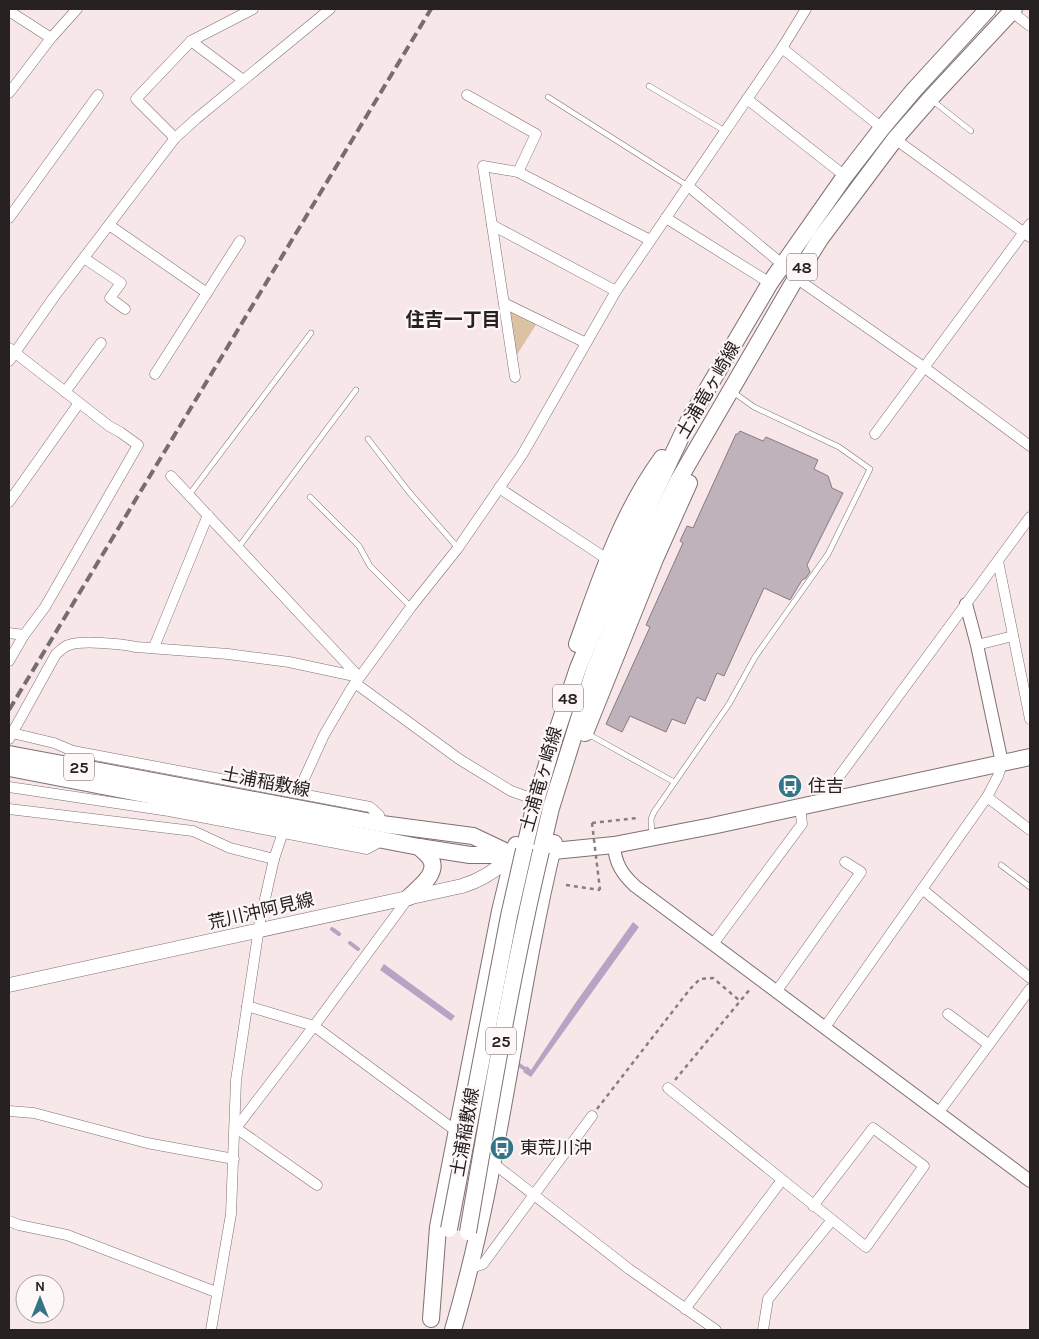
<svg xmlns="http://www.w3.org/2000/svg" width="1039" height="1339" font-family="Karla,'Noto Sans JP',sans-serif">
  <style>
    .green { fill: #dac2a2 }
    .water { fill: #b7a3c4 }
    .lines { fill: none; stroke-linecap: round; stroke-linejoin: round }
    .stream { stroke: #b7a3c4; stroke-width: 4 }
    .building { fill: #c0b2ba; stroke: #877a81 }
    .service-casing { stroke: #7f7071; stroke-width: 6 }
    .minor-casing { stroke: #7f7071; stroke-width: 11 }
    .tertiary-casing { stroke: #7f7071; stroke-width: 14 }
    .secondary-casing { stroke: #7f7071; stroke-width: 15 }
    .primary-casing { stroke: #7f7071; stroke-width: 18 }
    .path { stroke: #897e7f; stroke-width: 2.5; stroke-dasharray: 4 4; stroke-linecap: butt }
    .service { stroke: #fff; stroke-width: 5 }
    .minor { stroke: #fff; stroke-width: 10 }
    .tertiary { stroke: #fff; stroke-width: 12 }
    .secondary { stroke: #fff; stroke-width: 14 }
    .primary { stroke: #fff; stroke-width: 16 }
    .rail { stroke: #776d6d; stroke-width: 4; stroke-dasharray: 10 5; stroke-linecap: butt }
    .primary-bridge-casing { stroke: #7f7071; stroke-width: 18; stroke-linecap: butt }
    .path-bridge { stroke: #897e7f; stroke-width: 2.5; stroke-dasharray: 4 4; stroke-linecap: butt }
    .primary-bridge { stroke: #fff; stroke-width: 16 }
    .labels { text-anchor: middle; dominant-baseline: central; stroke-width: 4.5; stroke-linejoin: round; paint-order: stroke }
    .shield { fill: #fef7f7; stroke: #686161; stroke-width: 1 }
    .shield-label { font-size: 16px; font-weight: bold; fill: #272121 }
    .street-label { font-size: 18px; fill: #272121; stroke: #fef7f7 }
    .poi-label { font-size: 18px; fill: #272121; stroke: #fef7f7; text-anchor: start }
    .neighbourhood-label { font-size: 19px; font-weight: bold; fill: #272121; stroke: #fef7f7 }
  </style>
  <rect width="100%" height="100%" fill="#f8e7e8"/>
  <path class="green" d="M504,303L539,320L513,361Z"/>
  <g class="water">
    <path d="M633,922L639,927L531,1077L523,1072L527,1066L531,1070L574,1005Z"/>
    <path d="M384,964L455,1016L451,1021L380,970Z"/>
  </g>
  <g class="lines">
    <g class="stream">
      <path d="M332,929L339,934"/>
      <path d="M350,943L358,949"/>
      <path d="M518,1064L529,1072"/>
    </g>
  </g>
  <path class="building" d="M740,431L763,441L766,437L818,460L814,469L828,476L832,488L843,493L807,565L810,572L806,578L802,580L790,600L764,588L724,676L717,673L705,701L697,697L685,724L672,719L666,732L630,716L622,732L606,724L650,627L646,625L683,543L680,541L687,526L693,528L736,434H738Z"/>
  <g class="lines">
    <g class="service-casing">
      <g id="service">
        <path d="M649,86L725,131"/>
        <path d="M548,97L688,186"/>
        <path d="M933,101L971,131"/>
        <path d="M368,439L409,492L458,548"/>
        <path d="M189,495L311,333"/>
        <path d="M310,497L359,546L370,566L411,607"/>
        <path d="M238,548L356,390"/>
        <path d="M588,734L674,782"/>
        <path d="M652,835L651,819L654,812L729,704L755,657L828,554L870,469L839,447L754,407L733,392"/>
        <path d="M1001,865L1030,887"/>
      </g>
    </g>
    <g class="minor-casing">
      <g id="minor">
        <path d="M1008,9L1030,26"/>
        <path d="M9,11L51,38"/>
        <path d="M191,41L243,80"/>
        <path d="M782,48L882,128"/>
        <path d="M9,93L51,38L77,9"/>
        <path d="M467,95L536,134L518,172"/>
        <path d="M747,99L845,176"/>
        <path d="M175,138L136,99L191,41L253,9"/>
        <path d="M895,139L1030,237"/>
        <path d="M688,186L782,264L796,278L925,368L1030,446"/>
        <path d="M9,218L98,95"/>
        <path d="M666,218L770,283"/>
        <path d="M109,225L207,293"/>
        <path d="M492,225L616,291"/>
        <path d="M84,258L121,283L110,298L125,309"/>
        <path d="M504,303L586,343"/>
        <path d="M9,348L109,426L120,432L138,445L45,607L24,635L9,661"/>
        <path d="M9,361L54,297L175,138L196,119L330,9"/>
        <path d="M155,374L240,241"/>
        <path d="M515,377L483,166L518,172L650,240"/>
        <path d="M65,392L101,343"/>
        <path d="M875,434L1030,224"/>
        <path d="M171,476L359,677"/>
        <path d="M499,488L607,559"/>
        <path d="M9,502L79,403"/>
        <path d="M998,561L1030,719"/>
        <path d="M9,633L24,635"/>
        <path d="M977,645L1013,636"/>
        <path d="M154,647L208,515"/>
        <path d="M355,683L459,759L511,791L528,797"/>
        <path d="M12,733L54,743L73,751L370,807L379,815L382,824"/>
        <path d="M9,739L56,654C60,651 64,646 69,645C82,640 122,644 136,647L228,654L289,662L359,677"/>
        <path d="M9,787L169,811L367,849L383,840"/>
        <path d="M299,793L304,779L324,735L351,689L411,607L458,548L522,455L616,291L782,48L806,9"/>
        <path d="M987,797L1030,830"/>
        <path d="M835,799V782L1030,517"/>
        <path d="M9,809L193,831L230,848L274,859L260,921L236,1080L231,1214L211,1330"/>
        <path d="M274,859L283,832"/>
        <path d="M922,889L1030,978"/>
        <path d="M713,944L802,824L800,807"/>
        <path d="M776,992L861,872L845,862"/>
        <path d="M247,1006L314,1026L456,1131"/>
        <path d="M948,1014L988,1044"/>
        <path d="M825,1027L987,797L998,776L1002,763"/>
        <path d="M668,1088L866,1247L924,1166L873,1128L813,1206"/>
        <path d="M9,1111L34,1113L147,1143L234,1159"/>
        <path d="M939,1112L1030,989"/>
        <path d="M236,1128L314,1026L409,897"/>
        <path d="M236,1128L317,1185"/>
        <path d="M493,1163L629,1269L716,1330"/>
        <path d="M9,1221L19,1225L67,1235L216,1292"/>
        <path d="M471,1268L483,1264L592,1116"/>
        <path d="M685,1309L782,1180"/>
        <path d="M763,1330L768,1299L832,1220"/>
      </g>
    </g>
    <g class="tertiary-casing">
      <g id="tertiary">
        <path d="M966,604L977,645L1002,763"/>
        <path d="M614,845C615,863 622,874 635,886L1030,1181"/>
      </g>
    </g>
    <g class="secondary-casing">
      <path id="secondary" d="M9,985L462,886C482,880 498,869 513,855"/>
    </g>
    <g class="primary-casing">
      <g id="primary">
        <path d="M577,644C600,580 621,514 662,458"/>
        <path d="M585,733L655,559L689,483"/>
        <path d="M9,754L382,824L473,836L509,853"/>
        <path d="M9,768L419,847L470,855H513L614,845L712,826L1030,757"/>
        <path d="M524,850L535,804L555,737L578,668L627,551L689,420L770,283L845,176L882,128L914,90L988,9"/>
        <path d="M541,851L551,808L594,671L641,556L678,481L796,278L820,239L895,139L930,99L1014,9"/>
        <path d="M409,897C418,888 440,873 430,858C427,854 422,850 419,847"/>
        <path d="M431,1319L438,1227L500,911L516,845"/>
        <path d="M453,1330C500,1171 515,1004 554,843"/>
      </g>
    </g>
    <g class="path">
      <path d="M592,823L637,818"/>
      <path d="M566,885L600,890"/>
      <path d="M675,1080L751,988"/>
      <path d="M597,1109L690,989L700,979L713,978L740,1001"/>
    </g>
    <use href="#service" class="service"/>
    <use href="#minor" class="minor"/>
    <use href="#tertiary" class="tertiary"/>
    <use href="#secondary" class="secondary"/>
    <use href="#primary" class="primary"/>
    <path class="rail" d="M9,710L431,9"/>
    <g class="primary-bridge-casing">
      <g id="primary-bridge">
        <path d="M449,1229L509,916L524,850"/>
        <path d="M468,1232C490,1104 511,977 541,851"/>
      </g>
    </g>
    <path class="path-bridge" d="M592,823L600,890"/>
    <use href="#primary-bridge" class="primary-bridge"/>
  </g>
  <defs>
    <g id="bus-disc" transform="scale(1.25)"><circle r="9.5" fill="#337487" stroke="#fef7f7"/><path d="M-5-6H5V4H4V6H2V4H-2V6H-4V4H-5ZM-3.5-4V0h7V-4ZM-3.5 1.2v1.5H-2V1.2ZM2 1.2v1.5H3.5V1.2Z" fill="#fff"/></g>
  </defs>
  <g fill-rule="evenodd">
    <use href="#bus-disc" x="790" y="786"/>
    <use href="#bus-disc" x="502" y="1148"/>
  </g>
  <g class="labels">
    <g class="shield">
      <rect x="787" y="253.5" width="30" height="27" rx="4"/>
      <rect x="553" y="684.5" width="30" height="27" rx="4"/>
      <rect x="64" y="753.5" width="30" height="27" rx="4"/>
      <rect x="486" y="1027.5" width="30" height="27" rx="4"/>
    </g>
    <g class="shield-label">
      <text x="802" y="267">48</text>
      <text x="568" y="698">48</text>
      <text x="79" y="767">25</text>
      <text x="501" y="1041">25</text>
    </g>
    <g class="street-label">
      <text transform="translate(708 390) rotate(-60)">土浦竜ヶ崎線</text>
      <text transform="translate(541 779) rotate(-74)">土浦竜ヶ崎線</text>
      <text transform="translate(266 782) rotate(11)">土浦稲敷線</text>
      <text transform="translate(261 911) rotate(-13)">荒川沖阿見線</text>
      <text transform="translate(465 1132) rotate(-80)">土浦稲敷線</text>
    </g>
    <g class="poi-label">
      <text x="808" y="786">住吉</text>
      <text x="520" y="1148">東荒川沖</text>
    </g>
    <g class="neighbourhood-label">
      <text x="453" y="320">住吉一丁目</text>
    </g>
  </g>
  <rect width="1039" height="1339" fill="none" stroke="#272121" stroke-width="20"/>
  <g transform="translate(40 1299)"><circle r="24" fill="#fef7f7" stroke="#a8a1a1"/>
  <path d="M0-4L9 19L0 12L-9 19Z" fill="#337487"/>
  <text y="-8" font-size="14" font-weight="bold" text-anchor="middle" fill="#272121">N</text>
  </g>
</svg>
